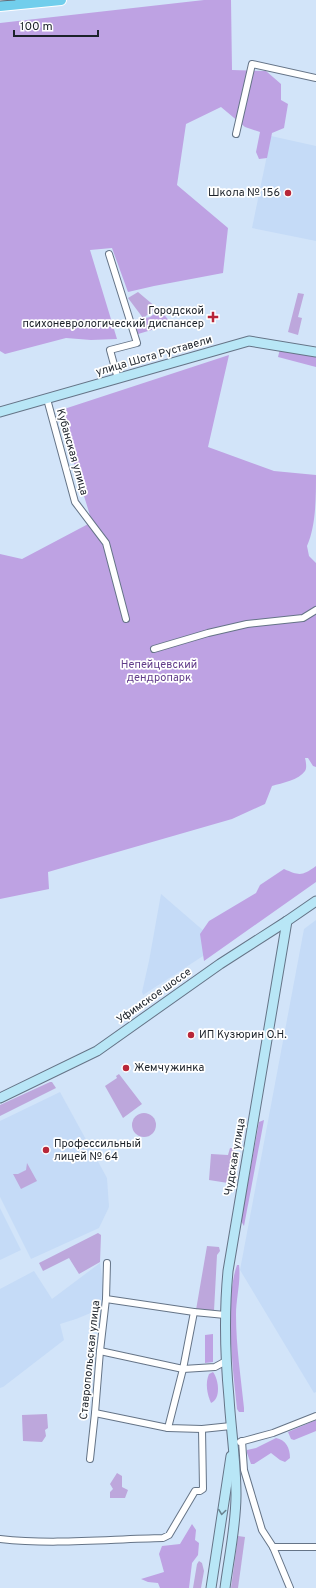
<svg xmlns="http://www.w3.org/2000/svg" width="316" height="1588" font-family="Overpass,sans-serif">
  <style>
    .built { fill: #c5dbf7 }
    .green { fill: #bda7dc }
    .forest { fill: #bea2e3 }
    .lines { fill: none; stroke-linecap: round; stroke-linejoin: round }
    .street-casing { stroke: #657487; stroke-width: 8 }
    .secondary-casing { stroke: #657487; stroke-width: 11 }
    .primary-casing { stroke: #fff; stroke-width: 12 }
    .street { stroke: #fff; stroke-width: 6 }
    .secondary { stroke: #b8e6f6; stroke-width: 9 }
    .primary { stroke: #71ceec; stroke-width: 10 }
    .tram { stroke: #5f6976; stroke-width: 1 }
    .oneway { stroke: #6a8490 }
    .poi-dot { fill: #b82739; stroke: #fff; stroke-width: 1.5 }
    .labels { text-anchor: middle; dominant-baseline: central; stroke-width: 3.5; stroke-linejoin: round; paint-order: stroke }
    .poi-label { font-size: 11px; fill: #1c222a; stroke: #fff; text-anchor: start }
    .street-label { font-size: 11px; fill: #1c222a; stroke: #fff }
    .park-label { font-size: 11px; fill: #623d8a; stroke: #fff }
  </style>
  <rect width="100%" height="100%" fill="#d2e4f9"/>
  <g class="built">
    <path d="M271,136L316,146V241L252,228Z"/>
    <path d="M161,894L220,945L143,995L142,992L149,961Z"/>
    <path d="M316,920V1392L314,1393L240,1270L304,929Z"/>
    <path d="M60,1092L107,1178L109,1207L99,1228L31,1259L0,1197V1121Z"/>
    <path d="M0,1208L21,1250L0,1260Z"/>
    <path d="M100,1263L104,1292L103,1308L76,1319L60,1324L64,1340L3,1387L0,1388V1289L34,1271L52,1299Z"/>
  </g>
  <g class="green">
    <path d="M138,292L157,308L143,318L128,298Z"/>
    <path d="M298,293L304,294L298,317L302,318L298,335L288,332Z"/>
    <path d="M119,1074L142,1104L123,1118L105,1086L117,1078L116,1076Z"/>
    <path d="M50,1082H52L56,1088L0,1116V1105Z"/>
    <circle cx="144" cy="1125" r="12"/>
    <path d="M230,1148H234L228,1183L209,1180L211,1154L228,1155Z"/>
    <path d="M27,1163L37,1181L21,1189L13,1174H18L26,1170Z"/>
    <path d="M98,1233L101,1235L100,1262L79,1274L69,1258L43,1271L39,1263Z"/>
    <path d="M207,1246L219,1247L220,1251L217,1255L214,1311L196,1310Z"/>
    <path d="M47,1414L48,1428L45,1430L46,1436L42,1442L23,1441L22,1415Z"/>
    <path d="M117,1473L122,1476V1487L128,1490L125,1498H110V1492L113,1489L110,1484Z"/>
    <path d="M238,1536L245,1537L238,1588H231Z"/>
    <path d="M199,1561L202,1563L204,1571L201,1588H193L197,1564Z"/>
  </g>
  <g class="forest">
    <path d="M204,0H231L232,70L266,71L281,84V100L288,104L284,128L272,133L267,158L259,159L256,152L260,132L245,127L221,107L186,124L177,185L228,228L223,273L154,286L128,292L112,248L90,250L117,339L91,340L66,338L5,354L0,351V23Z"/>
    <path d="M160,310L172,324L138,334L133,321L150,317Z"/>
    <path d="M280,349L316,357V367L278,357Z"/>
    <path d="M229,355L208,447L274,471L316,475C316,497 316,526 307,546L309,556L316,563V767L313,766L308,758H305C306,762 307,768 305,771C299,780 282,783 272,786L265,804L232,819L48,872L49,889L0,899V554L22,559L92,522L58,411Z"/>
    <path d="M316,866V882L204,961L200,934L209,921L256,893L260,885L284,869C300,876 302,876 316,866Z"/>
    <path d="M264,1120L244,1226L241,1221L259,1122Z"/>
    <path d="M237,1265H239C241,1282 236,1298 236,1315C236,1346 241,1378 244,1408V1412H239L237,1409C233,1368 224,1303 237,1265Z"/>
    <path d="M213,1334V1362L205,1363V1335Z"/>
    <path d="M213,1372C219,1380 221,1399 211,1403C207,1394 205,1383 209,1374Z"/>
    <path d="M316,1420V1431L294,1440L291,1439L288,1432Z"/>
    <path d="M276,1438C286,1440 290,1448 290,1458L285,1462L280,1460L271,1453L254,1464H251L247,1453V1450L256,1448Z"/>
    <path d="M192,1524L196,1530L195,1540L199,1543L198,1555L192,1563L189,1588H160L158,1583L148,1582L141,1579L164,1572L159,1554L162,1546L180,1544Z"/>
  </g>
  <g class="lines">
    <g class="street-casing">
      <g id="street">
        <path d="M236,134L252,64L316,78"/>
        <path d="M109,254L137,343L110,350L118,379"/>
        <path d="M47,399L75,502L106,543L126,619"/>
        <path d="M154,649L208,633L247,624L303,618L316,610"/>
        <path d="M106,1299L194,1312L225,1315"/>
        <path d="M100,1351L183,1369L215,1367L226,1361"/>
        <path d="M95,1413L168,1428L202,1429L231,1426"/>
        <path d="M168,1428L183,1369L194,1312"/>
        <path d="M242,1441L244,1470L262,1530L273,1547L290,1588"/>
        <path d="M240,1442L273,1433L316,1416"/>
        <path d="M90,1459L95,1413L100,1351L106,1299L107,1263"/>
        <path d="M0,1539C54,1545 109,1539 163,1538L169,1535L195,1491H200L203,1489L202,1429"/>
        <path d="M273,1547H316"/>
      </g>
    </g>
    <g class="secondary-casing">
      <g id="secondary">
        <path d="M0,412L249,341L316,352"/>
        <path d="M0,1098L97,1051L220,964L287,921L316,901"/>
        <path d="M211,1588L231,1456"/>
        <path d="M225,1588C229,1557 236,1526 236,1495C236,1462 231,1430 229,1398C225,1355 224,1313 228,1271L287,921"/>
      </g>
    </g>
    <g class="primary-casing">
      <path id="primary" d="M0,6L61,0"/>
    </g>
    <use href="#street" class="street"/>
    <use href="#secondary" class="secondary"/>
    <use href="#primary" class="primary"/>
    <path class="tram" d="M0,1L15,0"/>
  </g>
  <defs><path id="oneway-chevron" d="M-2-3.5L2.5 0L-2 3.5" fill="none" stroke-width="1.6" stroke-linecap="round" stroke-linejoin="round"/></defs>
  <use class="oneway" href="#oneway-chevron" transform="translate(222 1512) rotate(98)"/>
  <g class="poi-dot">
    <circle cx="288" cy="193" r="4"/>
    <path d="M211 311h4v4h4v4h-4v4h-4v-4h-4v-4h4z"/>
    <circle cx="191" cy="1035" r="4"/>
    <circle cx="126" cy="1068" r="4"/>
    <circle cx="46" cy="1150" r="4"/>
  </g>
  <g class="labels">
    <g class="poi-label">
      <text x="280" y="193" text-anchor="end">Школа № 156</text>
      <text x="204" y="311" text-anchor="end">Городской<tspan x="204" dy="13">психоневрологический диспансер</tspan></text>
      <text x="199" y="1035">ИП Кузюрин О.Н.</text>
      <text x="134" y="1068">Жемчужинка</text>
      <text x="54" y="1144">Профессильный<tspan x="54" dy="13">лицей № 64</tspan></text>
    </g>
    <g class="street-label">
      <text transform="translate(154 356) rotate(-16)">улица Шота Руставели</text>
      <text transform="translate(72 452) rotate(74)">Кубанская улица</text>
      <text transform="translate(154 996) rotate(-35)">Уфимское шоссе</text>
      <text transform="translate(235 1157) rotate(-80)">Чудская улица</text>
      <text transform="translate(90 1360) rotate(-84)">Ставропольская улица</text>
    </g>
    <g class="park-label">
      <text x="159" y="665">Непейцевский<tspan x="159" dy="13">дендропарк</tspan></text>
    </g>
  </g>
  <path d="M14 30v6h84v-6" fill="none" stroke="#1c222a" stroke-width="2"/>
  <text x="20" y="30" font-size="12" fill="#1c222a" stroke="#ffffff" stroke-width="3" paint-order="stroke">100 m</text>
</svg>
